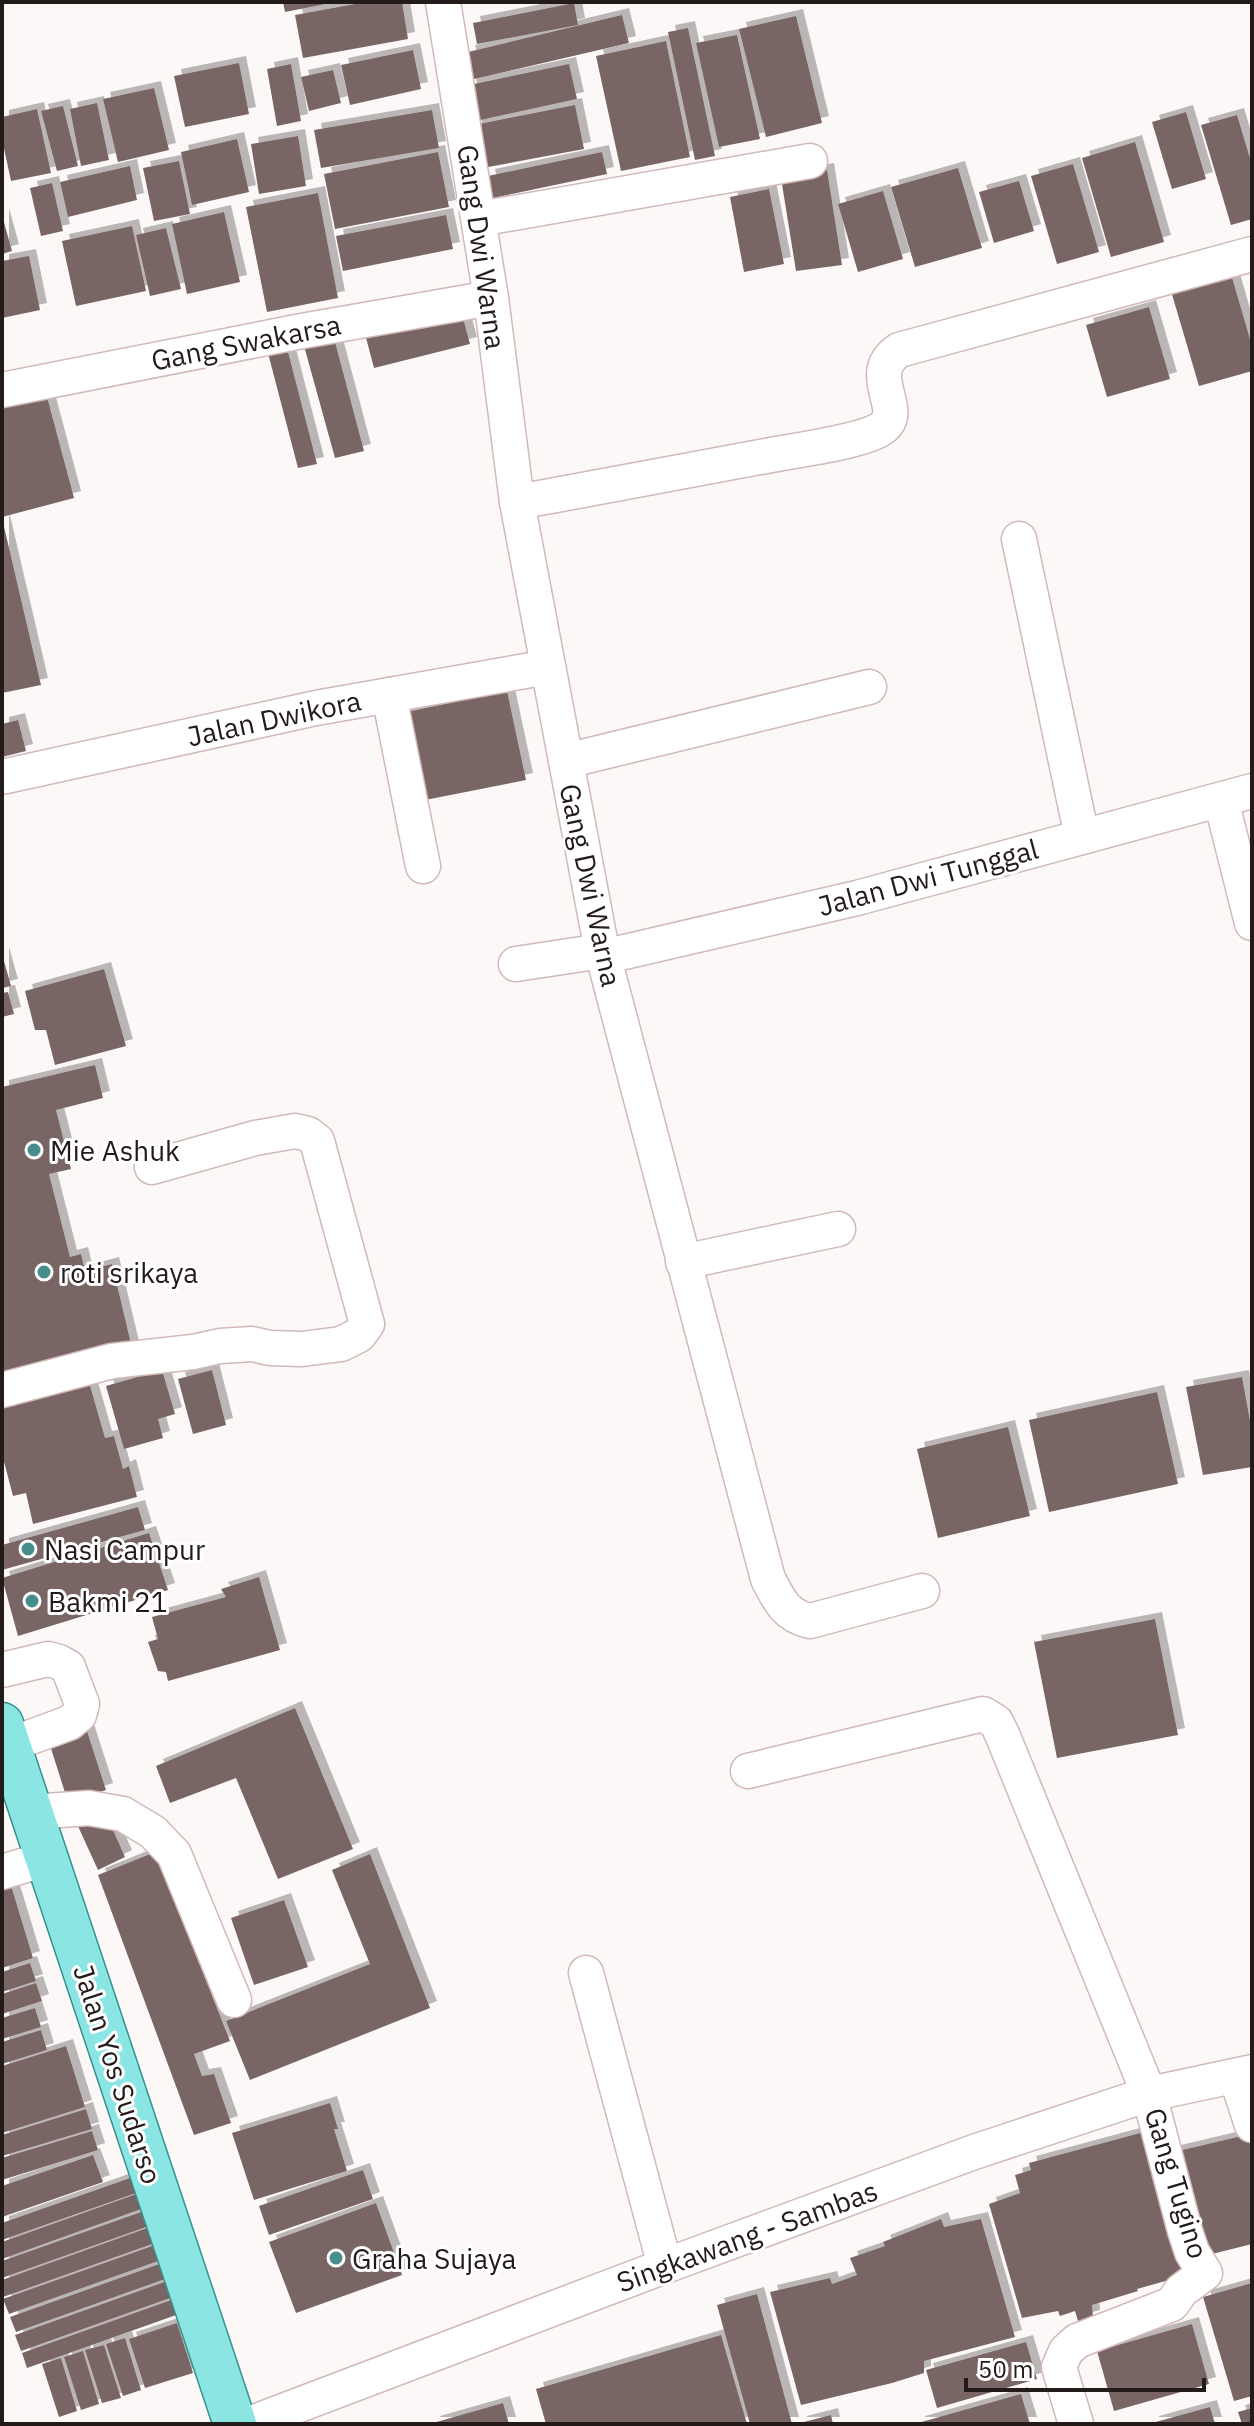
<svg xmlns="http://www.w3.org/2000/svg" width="1254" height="2426" font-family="'IBM Plex Sans',sans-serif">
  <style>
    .building { fill: #7a6565; filter: url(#shadow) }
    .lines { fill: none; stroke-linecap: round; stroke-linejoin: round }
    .minor-casing { stroke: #d1b9b9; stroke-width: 37 }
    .major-casing { stroke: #35928f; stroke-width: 45 }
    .minor { stroke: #fff; stroke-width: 34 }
    .major { stroke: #8be5e2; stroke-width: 42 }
    .poi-dot { fill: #468d8b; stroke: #fff; stroke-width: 3 }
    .labels { text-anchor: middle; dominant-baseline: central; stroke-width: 6; stroke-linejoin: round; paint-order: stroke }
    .street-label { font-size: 28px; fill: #231a1a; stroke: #fff }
    .poi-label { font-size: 28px; fill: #231a1a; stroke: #fff; text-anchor: start }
  </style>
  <defs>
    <filter id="shadow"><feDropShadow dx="7" dy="-7" stdDeviation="0" flood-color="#0004"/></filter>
  </defs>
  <rect width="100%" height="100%" fill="#fdf8f8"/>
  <g class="building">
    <path d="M283,2H330L331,3L285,12Z"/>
    <path d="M366,2H402L408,39L303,58L295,15Z"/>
    <path d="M574,3L578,25L477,44L473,23Z"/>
    <path d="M622,15L629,43L474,79L468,52Z"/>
    <path d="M796,16L822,123L766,137L739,29Z"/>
    <path d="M688,28L715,156L695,160L668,32Z"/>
    <path d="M737,35L760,139L719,147L696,43Z"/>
    <path d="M666,41L690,157L621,171L596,56Z"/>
    <path d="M413,50L421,89L350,105L341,65Z"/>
    <path d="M239,63L249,114L185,127L174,76Z"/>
    <path d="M291,64L301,121L277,126L267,69Z"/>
    <path d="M569,64L577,99L476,121L469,85Z"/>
    <path d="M333,70L341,103L309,111L301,77Z"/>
    <path d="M154,88L169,150L118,162L103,99Z"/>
    <path d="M97,103L109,160L81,166L70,109Z"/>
    <path d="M575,105L584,149L483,168L474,125Z"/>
    <path d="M63,106L78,166L57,171L41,111Z"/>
    <path d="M37,109L51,173L11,181L2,139V117Z"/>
    <path d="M432,110L439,148L321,168L314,130Z"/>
    <path d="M1186,112L1206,179L1172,189L1152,122Z"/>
    <path d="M1237,115L1252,165V219L1231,225L1201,125Z"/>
    <path d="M298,136L306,186L259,194L251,144Z"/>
    <path d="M237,139L249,192L192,205L181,152Z"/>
    <path d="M1135,142L1164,242L1111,257L1082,158Z"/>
    <path d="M438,152L449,207L335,229L324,174Z"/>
    <path d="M602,152L607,174L493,198L488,176Z"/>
    <path d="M179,161L190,214L154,221L143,168Z"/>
    <path d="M1073,164L1099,252L1057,264L1031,176Z"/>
    <path d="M130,166L137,200L68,217L60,182Z"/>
    <path d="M958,168L982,248L915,267L891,187Z"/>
    <path d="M827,170L842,265L796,271L781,178Z"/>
    <path d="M1019,181L1034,231L994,243L979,192Z"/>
    <path d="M52,183L63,231L41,236L30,188Z"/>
    <path d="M769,189L784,264L744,272L730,197Z"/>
    <path d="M883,191L903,259L858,272L838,204Z"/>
    <path d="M318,193L338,298L267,312L246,207Z"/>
    <path d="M224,212L240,282L187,294L172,224Z"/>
    <path d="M2,215L12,251L2,254Z"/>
    <path d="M446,215L453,249L343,271L336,236Z"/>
    <path d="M132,226L146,291L76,306L62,241Z"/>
    <path d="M166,228L181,289L150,296L136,235Z"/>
    <path d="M29,256L40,310L2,318V261Z"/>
    <path d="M1231,274L1252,346V371L1199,386L1171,291Z"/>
    <path d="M1149,307L1170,379L1107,397L1086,325Z"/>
    <path d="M461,310L470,344L374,368L365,334Z"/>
    <path d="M331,327L364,451L335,458L301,335Z"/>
    <path d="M287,348L317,464L298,468L268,353Z"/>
    <path d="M46,393L74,498L2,517V403Z"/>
    <path d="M2,518L41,685L2,693Z"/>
    <path d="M507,691L526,780L415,802L397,714Z"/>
    <path d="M18,720L26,751L2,757V724Z"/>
    <path d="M2,954L11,986L2,988Z"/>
    <path d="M104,969L126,1046L55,1065L46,1030H35L25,991Z"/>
    <path d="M8,992L14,1014L2,1017V993Z"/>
    <path d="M95,1065L103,1098L56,1110L71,1169L49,1174L70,1257L81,1254L85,1271L112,1264L132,1348L2,1383V1087Z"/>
    <path d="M162,1370L175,1414L158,1419L163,1438L124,1449L106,1386Z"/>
    <path d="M212,1370L226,1425L193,1434L178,1379Z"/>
    <path d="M87,1375L105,1438L114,1436L123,1469L129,1466L137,1497L33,1524L26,1493L13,1496L2,1454V1397Z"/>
    <path d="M1242,1377L1252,1432V1467L1203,1475L1186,1387Z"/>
    <path d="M1157,1392L1178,1484L1049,1512L1029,1420Z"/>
    <path d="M1008,1427L1030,1516L938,1538L917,1449Z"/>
    <path d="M138,1507L145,1530L2,1570V1545Z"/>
    <path d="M149,1533L168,1590L18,1636L2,1578Z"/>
    <path d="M259,1577L280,1650L168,1681L166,1672L158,1671L148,1642L158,1639L152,1617L226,1597L221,1589Z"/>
    <path d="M1155,1619L1178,1735L1057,1758L1034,1642Z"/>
    <path d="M295,1708L353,1849L278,1879L236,1778L170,1803L156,1766Z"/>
    <path d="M86,1728L106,1790L68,1802L48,1739Z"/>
    <path d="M105,1812L125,1857L98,1870L77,1824Z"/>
    <path d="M155,1852L230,2041L194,2054L202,2076L214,2074L231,2123L194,2135L98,1875Z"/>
    <path d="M370,1854L430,2008L250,2080L226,2021L370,1964L332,1870Z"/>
    <path d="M9,1879L33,1958L2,1968V1881Z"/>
    <path d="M284,1900L308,1967L254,1985L231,1918Z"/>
    <path d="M30,1963L36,1981L2,1992V1972Z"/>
    <path d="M36,1983L42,2001L2,2014V1994Z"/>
    <path d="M35,2008L41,2027L2,2039V2018Z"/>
    <path d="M41,2030L47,2050L2,2064V2042Z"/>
    <path d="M66,2046L85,2107L2,2133V2066Z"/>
    <path d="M330,2103L338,2129H334L347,2171L254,2200L232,2133Z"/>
    <path d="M86,2109L92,2129L2,2156V2135Z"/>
    <path d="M1155,2129L1194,2273L1137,2289L1138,2291L1092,2305L1093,2317L1078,2321L1075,2311L1060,2316L1058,2311L1022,2318L989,2204L1020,2193L1015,2175L1031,2170L1029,2163Z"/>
    <path d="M92,2131L98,2150L2,2180V2158Z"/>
    <path d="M1250,2134L1252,2244L1204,2256L1174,2152Z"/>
    <path d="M93,2155L103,2182L2,2217V2186Z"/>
    <path d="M363,2170L373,2199L269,2235L259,2206Z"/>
    <path d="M133,2177L139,2192L2,2240V2223Z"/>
    <path d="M139,2193L144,2208L2,2259V2242Z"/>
    <path d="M376,2203L402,2275L296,2313L269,2242Z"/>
    <path d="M144,2211L149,2226L2,2278V2261Z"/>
    <path d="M941,2219L944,2227L981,2219L1015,2337L924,2361V2373L892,2383L801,2405L770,2292L830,2278L832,2284L857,2275L850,2258L885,2246L883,2242Z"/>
    <path d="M150,2227L155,2243L3,2297L2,2280Z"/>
    <path d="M155,2245L161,2260L9,2314L3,2299Z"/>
    <path d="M162,2263L168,2278L16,2332L10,2317Z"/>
    <path d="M167,2281L173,2297L21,2351L15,2335Z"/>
    <path d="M1252,2283V2396L1234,2401L1203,2297Z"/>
    <path d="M757,2294L792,2424H750L717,2305Z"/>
    <path d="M174,2299L179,2314L27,2368L22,2353Z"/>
    <path d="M177,2323L193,2373L145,2388L129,2339Z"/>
    <path d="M1192,2324L1209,2384L1114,2411L1097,2351Z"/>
    <path d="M721,2335L747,2424H546L536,2389Z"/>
    <path d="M125,2338L141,2390L123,2396L106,2344Z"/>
    <path d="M1026,2342L1037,2379L937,2408L926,2370Z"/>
    <path d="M104,2345L121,2398L102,2403L85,2350Z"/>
    <path d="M83,2351L99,2404L81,2410L64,2357Z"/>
    <path d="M61,2358L77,2411L59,2417L42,2364Z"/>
    <path d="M1021,2394L1030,2424H918V2423Z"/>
    <path d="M503,2403L509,2424H433V2423Z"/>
    <path d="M1210,2407L1215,2424H1152V2423Z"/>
    <path d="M1252,2408V2424H1242L1238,2412Z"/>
    <path d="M831,2415L833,2424H800V2423Z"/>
  </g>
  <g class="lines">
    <g class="minor-casing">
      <g id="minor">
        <path d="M443,2L491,298L517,502L602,951L768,1579C779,1600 785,1615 810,1621L922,1591"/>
        <path d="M479,219L810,161"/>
        <path d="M2,390L302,331L491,298"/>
        <path d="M517,502C602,487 687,471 771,455C798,450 858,442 879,430C911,412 861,376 899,350L1252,254"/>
        <path d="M1019,539L1082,837"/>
        <path d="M389,695L423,866"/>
        <path d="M566,761L869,687"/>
        <path d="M2,777L316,708L548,667"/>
        <path d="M1221,800L1252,923"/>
        <path d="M603,957L857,898L1252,791"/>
        <path d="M516,964L602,951"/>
        <path d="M683,1262L838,1229"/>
        <path d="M2,1390L112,1361L193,1352L220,1346L252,1344L270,1348L302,1349L341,1344L359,1335L367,1324L317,1141L308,1134L295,1131L255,1138L152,1167"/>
        <path d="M2,1670L48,1659L59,1662L68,1667L82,1704L79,1715L69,1723L9,1745"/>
        <path d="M748,1771L983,1714L996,1722L1002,1734L1149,2094L1185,2231L1192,2252L1205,2273L1181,2291L1172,2304L1077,2341L1066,2351L1059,2367L1076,2424"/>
        <path d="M30,1812L89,1808L123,1814L153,1832L174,1854L234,2000"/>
        <path d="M2,1872L46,1859"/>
        <path d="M586,1973L665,2266"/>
        <path d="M1236,2076L1252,2125"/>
        <path d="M249,2424L665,2266L974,2152L1149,2094L1252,2072"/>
      </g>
    </g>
    <g class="major-casing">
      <path id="major" d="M2,1724L235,2424"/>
    </g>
    <use href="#minor" class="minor"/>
    <use href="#major" class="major"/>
  </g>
  <g class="poi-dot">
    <circle cx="34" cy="1150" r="8"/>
    <circle cx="44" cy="1272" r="8"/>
    <circle cx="28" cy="1549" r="8"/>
    <circle cx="32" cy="1601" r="8"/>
    <circle cx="336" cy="2258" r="8"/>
  </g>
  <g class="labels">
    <g class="street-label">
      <text transform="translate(482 247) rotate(82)">Gang Dwi Warna</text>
      <text transform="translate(246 342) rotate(-11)">Gang Swakarsa</text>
      <text transform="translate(274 718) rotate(-12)">Jalan Dwikora</text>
      <text transform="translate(928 877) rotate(-15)">Jalan Dwi Tunggal</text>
      <text transform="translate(591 885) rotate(78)">Gang Dwi Warna</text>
      <text transform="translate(118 2074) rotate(72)">Jalan Yos Sudarso</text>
      <text transform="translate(1177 2183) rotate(73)">Gang Tugino</text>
      <text transform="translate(747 2236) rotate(-20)">Singkawang - Sambas</text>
    </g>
    <g class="poi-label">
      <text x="50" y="1150">Mie Ashuk</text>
      <text x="60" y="1272">roti srikaya</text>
      <text x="44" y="1549">Nasi Campur</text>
      <text x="48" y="1601">Bakmi 21</text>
      <text x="352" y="2258">Graha Sujaya</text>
    </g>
  </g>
  <rect width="1254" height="2426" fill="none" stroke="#231a1a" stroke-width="8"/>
  <path d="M966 2378v12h238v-12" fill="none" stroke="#231a1a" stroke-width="4"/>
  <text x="978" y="2378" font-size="24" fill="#231a1a" stroke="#ffffff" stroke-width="6" paint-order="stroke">50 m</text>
</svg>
